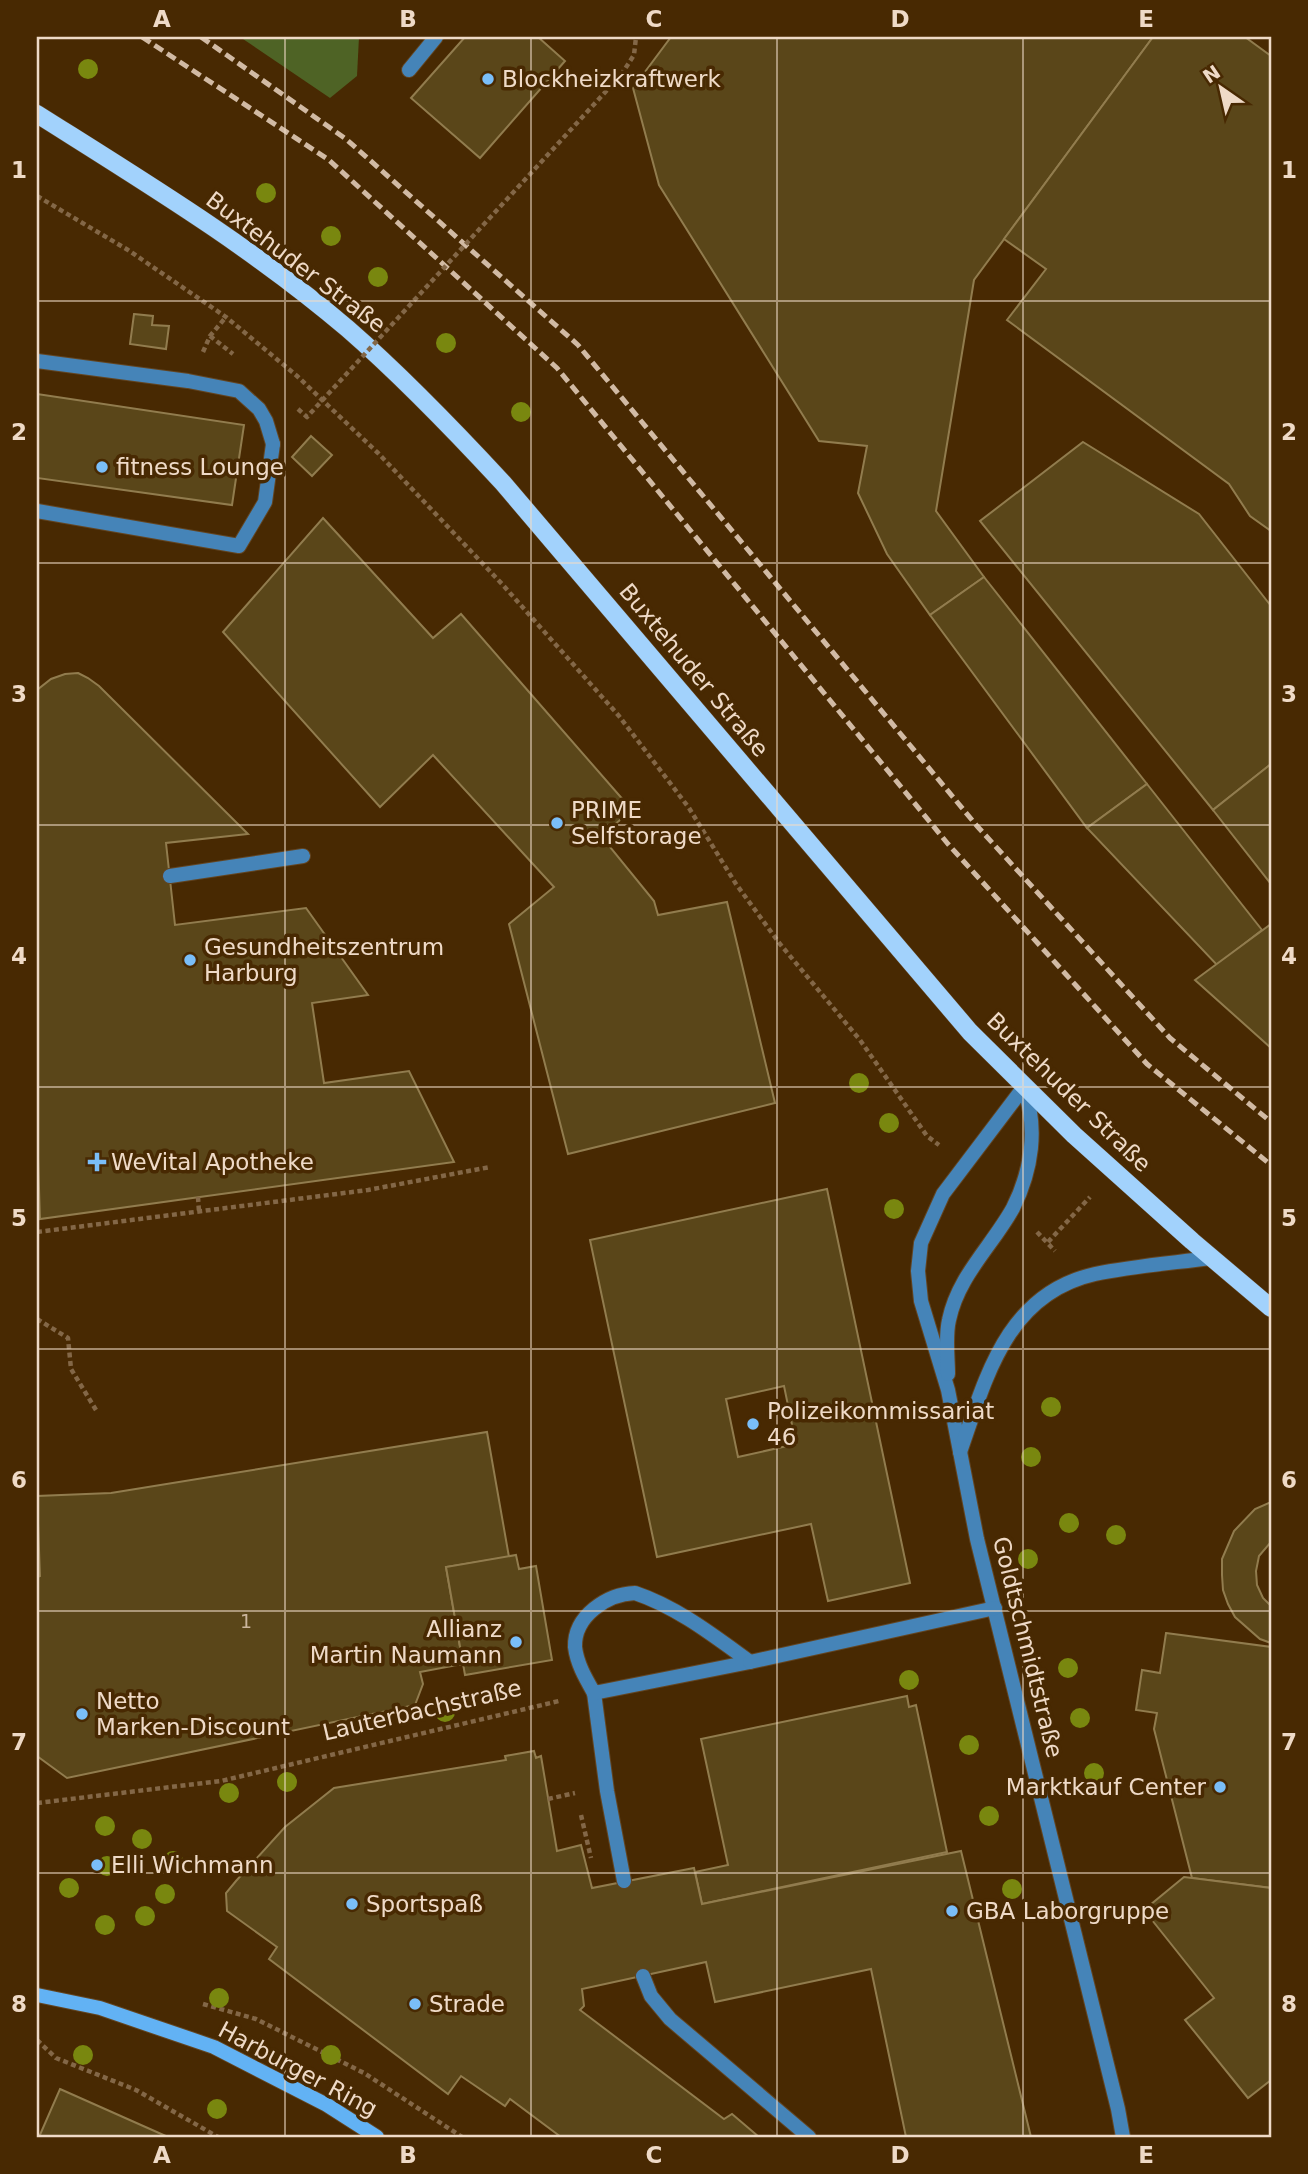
<svg xmlns="http://www.w3.org/2000/svg" width="1308" height="2174" font-family="'DejaVu Sans',sans-serif">
  <style>
    .green { fill: #4e6325 }
    .building { fill: #5a4619; stroke: #917c4e; stroke-width: 2; fill-rule: evenodd }
    .lines { fill: none; stroke-linecap: round; stroke-linejoin: round }
    .service-casing { stroke: #634522; stroke-width: 16 }
    .minor-casing { stroke: #634522; stroke-width: 16 }
    .secondary-casing { stroke: #634522; stroke-width: 16 }
    .primary-casing { stroke: #634522; stroke-width: 19 }
    .path { stroke: #836747; stroke-width: 4.5; stroke-dasharray: 5 3.5; stroke-linecap: butt }
    .service { stroke: #4584b8; stroke-width: 14 }
    .minor { stroke: #4584b8; stroke-width: 14 }
    .secondary { stroke: #62b2f4; stroke-width: 14 }
    .primary { stroke: #a2d2fc; stroke-width: 18 }
    .rail { stroke: #d1baa4; stroke-width: 5; stroke-dasharray: 10 5; stroke-linecap: butt }
    .path-bridge { stroke: #836747; stroke-width: 4.5; stroke-dasharray: 5 3.5; stroke-linecap: butt }
    .tree { fill: #79870f }
    .grid { fill: none; stroke: #efdac7; stroke-width: 2; stroke-opacity: 0.55 }
    .poi-dot { fill: #7abef8; stroke: #482902; stroke-width: 2.5 }
    .labels { text-anchor: middle; dominant-baseline: central; stroke-width: 7; stroke-linejoin: round; paint-order: stroke }
    .number-label { font-size: 19px; fill: #cab59c }
    .poi-label { font-size: 23px; fill: #efdac7; stroke: #482902; text-anchor: start }
    .street-label { font-size: 23px; fill: #efdac7; stroke: #482902 }
    .neatline { fill: none; stroke: #efdac7; stroke-width: 2.5 }
    .grid-label { font-size: 23px; text-anchor: middle; font-weight: bold; fill: #efdac7 }
  </style>
  <rect width="100%" height="100%" fill="#482902"/>
  <path class="green" d="M240,37H359L357,76L330,98Z"/>
  <g class="building">
    <path d="M465,37H538L565,61L480,158L411,98Z"/>
    <path d="M671,37H1153L974,280L936,511L984,577L930,615L887,554L858,493L867,446L819,441L659,185L633,88Z"/>
    <path d="M1153,37H1245L1271,56V531L1250,516L1229,484L1007,320L1046,269L1004,239Z"/>
    <path d="M134,314L153,316L152,325L169,326L166,349L130,344Z"/>
    <path d="M37,394L244,425L232,505L37,478Z"/>
    <path d="M311,436L332,455L312,476L292,457Z"/>
    <path d="M1083,442L1199,514L1271,606V764L1213,810L980,521Z"/>
    <path d="M323,518L433,638L461,614L632,810L601,836L654,901L658,915L727,902L775,1103L568,1154L509,924L554,887L433,755L380,807L223,632Z"/>
    <path d="M984,577L1147,784L1087,828L930,615Z"/>
    <path d="M78,673L88,678L99,686L248,834L166,843L175,925L306,908L368,995L312,1003L324,1083L409,1071L454,1162L40,1219L37,1127V690L51,679L65,674Z"/>
    <path d="M1271,764V884L1213,810Z"/>
    <path d="M1147,784L1262,930L1217,965L1087,828Z"/>
    <path d="M1271,924V1048L1195,980Z"/>
    <path d="M827,1189L910,1583L828,1601L811,1524L657,1557L590,1240ZM784,1386L796,1444L738,1457L726,1399Z"/>
    <path d="M487,1432L509,1557L446,1567L463,1664L420,1672L423,1684L415,1705L67,1778L37,1756V1577L40,1576L37,1496L111,1493Z"/>
    <path d="M1271,1502V1542L1259,1556L1256,1571L1257,1585L1263,1598L1271,1606V1643L1260,1639L1235,1617L1228,1604L1223,1590L1222,1575V1559L1234,1531L1255,1509Z"/>
    <path d="M516,1555L519,1569L536,1566L552,1660L465,1675L446,1567Z"/>
    <path d="M1166,1633L1271,1647V1888L1192,1878L1154,1729L1157,1713L1136,1710L1142,1670L1160,1673Z"/>
    <path d="M907,1696L909,1707L916,1705L947,1852L702,1904L695,1872L728,1865L701,1739Z"/>
    <path d="M534,1751L536,1758L541,1756L557,1851L581,1845L592,1888L694,1868L702,1904L961,1851L1031,2137H906L871,1969L715,2002L706,1962L582,1989L584,2006L580,2010L724,2119L732,2114L759,2137H561L510,2099L505,2106L461,2076L448,2094L269,1959L277,1947L227,1911L226,1893L236,1881L285,1827L334,1788L506,1760L505,1756Z"/>
    <path d="M1184,1877L1271,1888V2080L1248,2098L1185,2020L1214,1998L1144,1910Z"/>
    <path d="M60,2089L168,2137H39Z"/>
  </g>
  <g class="lines">
    <g class="service-casing">
      <g id="service">
        <path d="M409,70L436,37"/>
        <path d="M37,511L239,546L265,502L273,444"/>
        <path d="M170,876L303,856"/>
        <path d="M594,1693L607,1791L624,1881"/>
        <path d="M643,1976L651,1996L670,2019L809,2137"/>
      </g>
    </g>
    <g class="minor-casing">
      <g id="minor">
        <path d="M37,361L188,381L239,391L259,409L266,421L273,444"/>
        <path d="M1024,1087L943,1194L921,1243L918,1271L921,1301L948,1390L977,1539L1118,2109L1123,2137"/>
        <path d="M948,1374C948,1357 945,1337 949,1320C958,1276 992,1246 1013,1208C1032,1170 1038,1128 1024,1088"/>
        <path d="M960,1452C986,1378 1006,1294 1095,1274C1133,1266 1173,1263 1211,1258"/>
        <path d="M635,1593C677,1607 714,1636 750,1662L594,1693C586,1679 577,1664 575,1647C574,1616 607,1594 635,1593Z"/>
        <path d="M750,1662L995,1608"/>
      </g>
    </g>
    <g class="secondary-casing">
      <path id="secondary" d="M37,1995L100,2008L214,2047L327,2105L377,2137"/>
    </g>
    <g class="primary-casing">
      <path id="primary" d="M37,114C143,181 252,247 348,329C403,377 453,429 503,483L970,1032L1074,1135L1192,1241L1271,1308"/>
    </g>
    <g class="path">
      <path d="M621,75L634,55L636,37"/>
      <path d="M37,196L128,250L226,317L297,376L378,453L502,584L619,716L689,808L736,884L780,944L860,1040L927,1136L939,1145"/>
      <path d="M210,336L233,354"/>
      <path d="M203,352L210,336L226,317"/>
      <path d="M198,1197L199,1212"/>
      <path d="M37,1232L368,1190L490,1167"/>
      <path d="M1037,1232L1055,1251"/>
      <path d="M1048,1242L1090,1197"/>
      <path d="M37,1319L68,1338L71,1369L96,1410"/>
      <path d="M548,1799L575,1793"/>
      <path d="M37,1803L221,1781L559,1701"/>
      <path d="M203,2004L256,2019L364,2073L462,2137"/>
      <path d="M37,2040L56,2058L136,2090L218,2137"/>
    </g>
    <use href="#service" class="service"/>
    <use href="#minor" class="minor"/>
    <use href="#secondary" class="secondary"/>
    <use href="#primary" class="primary"/>
    <g class="rail">
      <path d="M142,37L329,160L557,368L948,844L1147,1064L1271,1165"/>
      <path d="M201,37L346,139L578,345L977,826L1170,1038L1271,1122"/>
    </g>
    <g class="path-bridge">
      <path d="M298,409L307,417L621,75"/>
      <path d="M581,1815L591,1858"/>
    </g>
  </g>
  <g class="tree">
    <circle cx="88" cy="69" r="10"/>
    <circle cx="266" cy="193" r="10"/>
    <circle cx="331" cy="236" r="10"/>
    <circle cx="378" cy="277" r="10"/>
    <circle cx="446" cy="343" r="10"/>
    <circle cx="521" cy="412" r="10"/>
    <circle cx="859" cy="1083" r="10"/>
    <circle cx="889" cy="1123" r="10"/>
    <circle cx="894" cy="1209" r="10"/>
    <circle cx="1051" cy="1407" r="10"/>
    <circle cx="1031" cy="1457" r="10"/>
    <circle cx="1069" cy="1523" r="10"/>
    <circle cx="1116" cy="1535" r="10"/>
    <circle cx="1028" cy="1559" r="10"/>
    <circle cx="1068" cy="1668" r="10"/>
    <circle cx="909" cy="1680" r="10"/>
    <circle cx="445" cy="1712" r="10"/>
    <circle cx="1080" cy="1718" r="10"/>
    <circle cx="969" cy="1745" r="10"/>
    <circle cx="1094" cy="1773" r="10"/>
    <circle cx="287" cy="1782" r="10"/>
    <circle cx="229" cy="1793" r="10"/>
    <circle cx="989" cy="1816" r="10"/>
    <circle cx="105" cy="1826" r="10"/>
    <circle cx="142" cy="1839" r="10"/>
    <circle cx="173" cy="1861" r="10"/>
    <circle cx="107" cy="1866" r="10"/>
    <circle cx="69" cy="1888" r="10"/>
    <circle cx="1012" cy="1889" r="10"/>
    <circle cx="165" cy="1894" r="10"/>
    <circle cx="145" cy="1916" r="10"/>
    <circle cx="105" cy="1925" r="10"/>
    <circle cx="219" cy="1998" r="10"/>
    <circle cx="83" cy="2055" r="10"/>
    <circle cx="331" cy="2055" r="10"/>
    <circle cx="217" cy="2109" r="10"/>
  </g>
  <path class="grid" d="M285,37V2137M531,37V2137M777,37V2137M1023,37V2137M37,301H1271M37,563H1271M37,825H1271M37,1087H1271M37,1349H1271M37,1611H1271M37,1873H1271"/>
  <g class="poi-dot">
    <circle cx="488" cy="79" r="7"/>
    <circle cx="102" cy="467" r="7"/>
    <circle cx="557" cy="823" r="7"/>
    <circle cx="190" cy="960" r="7"/>
    <path d="M93.5 1151.5h7v7h7v7h-7v7h-7v-7h-7v-7h7z"/>
    <circle cx="753" cy="1424" r="7"/>
    <circle cx="516" cy="1642" r="7"/>
    <circle cx="82" cy="1714" r="7"/>
    <circle cx="1220" cy="1787" r="7"/>
    <circle cx="97" cy="1865" r="7"/>
    <circle cx="352" cy="1904" r="7"/>
    <circle cx="952" cy="1911" r="7"/>
    <circle cx="415" cy="2004" r="7"/>
  </g>
  <g class="labels">
    <g class="number-label">
      <text x="246" y="1621">1</text>
    </g>
    <g class="poi-label">
      <text x="502" y="79">Blockheizkraftwerk</text>
      <text x="116" y="467">fitness Lounge</text>
      <text x="571" y="810">PRIME<tspan x="571" dy="26">Selfstorage</tspan></text>
      <text x="204" y="947">Gesundheitszentrum<tspan x="204" dy="26">Harburg</tspan></text>
      <text x="111" y="1162">WeVital Apotheke</text>
      <text x="767" y="1411">Polizeikommissariat<tspan x="767" dy="26">46</tspan></text>
      <text x="502" y="1629" text-anchor="end">Allianz<tspan x="502" dy="26">Martin Naumann</tspan></text>
      <text x="96" y="1701">Netto<tspan x="96" dy="26">Marken-Discount</tspan></text>
      <text x="1206" y="1787" text-anchor="end">Marktkauf Center</text>
      <text x="111" y="1865">Elli Wichmann</text>
      <text x="366" y="1904">Sportspaß</text>
      <text x="966" y="1911">GBA Laborgruppe</text>
      <text x="429" y="2004">Strade</text>
    </g>
    <g class="street-label">
      <text transform="translate(296 262) rotate(37)">Buxtehuder Straße</text>
      <text transform="translate(694 670) rotate(50)">Buxtehuder Straße</text>
      <text transform="translate(1069 1092) rotate(44)">Buxtehuder Straße</text>
      <text transform="translate(1028 1647) rotate(76)">Goldtschmidtstraße</text>
      <text transform="translate(422 1710) rotate(-13)">Lauterbachstraße</text>
      <text transform="translate(298 2069) rotate(28)">Harburger Ring</text>
    </g>
  </g>
  <rect width="1308" height="2174" fill="none" stroke="#482902" stroke-width="77"/>
  <g transform="translate(1221 88) rotate(326)" stroke="#482902" stroke-width="5" paint-order="stroke">
  <path d="M0-5L12 26L0 18L-12 26Z" fill="#efdac7"/>
  <text y="-10" font-size="19" font-weight="bold" text-anchor="middle" fill="#efdac7">N</text>
  </g>
  <rect x="38" y="38" width="1232" height="2098" class="neatline"/>
  <g class="grid-label">
    <text x="162" y="27">A</text>
    <text x="408" y="27">B</text>
    <text x="654" y="27">C</text>
    <text x="900" y="27">D</text>
    <text x="1146" y="27">E</text>
    <text x="19" y="178">1</text>
    <text x="1289" y="178">1</text>
    <text x="19" y="440">2</text>
    <text x="1289" y="440">2</text>
    <text x="19" y="702">3</text>
    <text x="1289" y="702">3</text>
    <text x="19" y="964">4</text>
    <text x="1289" y="964">4</text>
    <text x="19" y="1226">5</text>
    <text x="1289" y="1226">5</text>
    <text x="19" y="1488">6</text>
    <text x="1289" y="1488">6</text>
    <text x="19" y="1750">7</text>
    <text x="1289" y="1750">7</text>
    <text x="19" y="2012">8</text>
    <text x="1289" y="2012">8</text>
    <text x="162" y="2163">A</text>
    <text x="408" y="2163">B</text>
    <text x="654" y="2163">C</text>
    <text x="900" y="2163">D</text>
    <text x="1146" y="2163">E</text>
  </g>
</svg>
